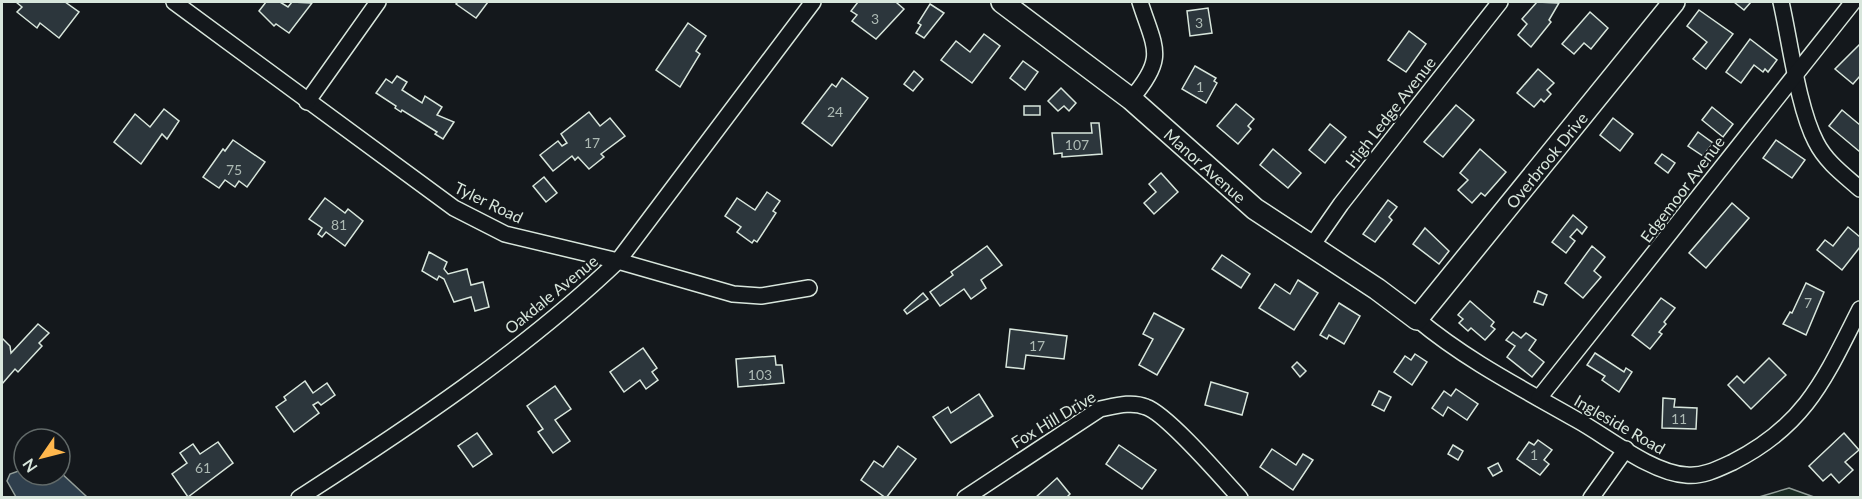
<svg xmlns="http://www.w3.org/2000/svg" width="1862" height="499" font-family="Lato,sans-serif">
  <style>
    .green { fill: #1a2d24; stroke: #939e99; stroke-width: 1.5 }
    .water { fill: #2f3f4d; stroke: #939e99; stroke-width: 1.5 }
    .building { fill: #2c363c; stroke: #d8e6dc; stroke-width: 1.5 }
    .lines { fill: none; stroke-linecap: round; stroke-linejoin: round }
    .street-casing { stroke: #d8e6dc; stroke-width: 18 }
    .secondary-casing { stroke: #d8e6dc; stroke-width: 24 }
    .street { stroke: #14181c; stroke-width: 15 }
    .secondary { stroke: #14181c; stroke-width: 21 }
    .labels { text-anchor: middle; dominant-baseline: central; stroke-width: 4.5; stroke-linejoin: round; paint-order: stroke }
    .number-label { font-size: 14px; fill: #adbab4 }
    .street-label { font-size: 16px; fill: #d8e6dc; stroke: #14181c }
  </style>
  <rect width="100%" height="100%" fill="#14181c"/>
  <path class="green" d="M1789,488L1814,497H1759Z"/>
  <path class="water" d="M24,469V475H60V472L87,497H16L7,481L10,474Z"/>
  <g class="building">
    <path d="M16,2H65L79,12L59,38L40,23L37,28L17,12L22,7Z"/>
    <path d="M266,2H280L288,7L292,2L312,3L289,33L276,24L274,26L259,11Z"/>
    <path d="M458,2H488L476,18L456,4Z"/>
    <path d="M858,2H898L897,3L904,9L876,39L852,21L857,15L851,11Z"/>
    <path d="M1537,2L1559,3L1549,20L1551,22L1531,47L1518,35L1527,24L1522,19Z"/>
    <path d="M1734,2H1751L1744,10Z"/>
    <path d="M930,4L944,13L924,38L916,33L921,25L918,23Z"/>
    <path d="M1208,8L1212,33L1190,36L1187,11Z"/>
    <path d="M1699,10L1733,34L1706,69L1693,59L1707,42L1687,26Z"/>
    <path d="M1590,12L1608,28L1591,49L1584,43L1574,54L1562,44Z"/>
    <path d="M688,23L706,36L696,51L700,54L680,87L656,70Z"/>
    <path d="M1409,31L1426,44L1406,72L1388,60Z"/>
    <path d="M984,34L1000,46L972,83L941,60L956,41L970,52Z"/>
    <path d="M1750,39L1777,60L1768,72L1765,69L1763,72L1754,65L1741,83L1726,72Z"/>
    <path d="M1860,44V76L1853,84L1835,69Z"/>
    <path d="M1023,61L1038,72L1025,90L1010,78Z"/>
    <path d="M1195,66L1216,78L1214,81L1217,83L1206,103L1182,89Z"/>
    <path d="M1538,69L1554,83L1547,90L1551,94L1544,102L1541,99L1534,107L1517,93Z"/>
    <path d="M914,71L923,79L913,91L904,84Z"/>
    <path d="M397,76L407,82L402,90L422,103L425,96L442,107L437,115L454,122L443,139L435,134L437,132L402,110L401,112L395,108L396,106L376,93L386,79L392,83Z"/>
    <path d="M842,78L868,98L832,146L802,123L832,84L836,87Z"/>
    <path d="M1061,88L1076,103L1069,111L1064,106L1058,111L1048,101Z"/>
    <path d="M1236,104L1254,119L1248,126L1251,129L1238,144L1217,126Z"/>
    <path d="M1456,105L1474,120L1443,157L1424,142Z"/>
    <rect x="1024" y="106" width="16" height="9"/>
    <path d="M1712,107L1733,124L1723,137L1702,120Z"/>
    <path d="M164,109L179,121L167,139L162,134L141,164L114,142L135,114L150,127Z"/>
    <path d="M1842,110L1860,125V152L1829,126Z"/>
    <path d="M589,112L600,126L610,118L625,136L601,154L604,157L589,169L578,157L575,160L572,156L553,171L540,155L558,141L562,146L567,143L561,134Z"/>
    <path d="M1613,118L1633,134L1620,151L1600,135Z"/>
    <path d="M1091,123H1099L1102,154L1062,157V153L1054,154L1052,133H1092Z"/>
    <path d="M1330,124L1346,137L1325,163L1309,150Z"/>
    <path d="M1698,132L1713,143L1703,156L1688,146Z"/>
    <path d="M233,140L265,162L247,187L239,181L235,187L225,180L219,188L203,177L223,149L225,151Z"/>
    <path d="M1776,140L1805,160L1792,178L1763,158Z"/>
    <path d="M1273,149L1301,173L1288,188L1260,165Z"/>
    <path d="M1480,149L1506,172L1485,196L1481,193L1472,203L1458,190L1468,180L1460,173Z"/>
    <path d="M1662,154L1675,163L1668,173L1655,163Z"/>
    <path d="M1161,173L1178,192L1154,214L1144,203L1156,192L1149,184Z"/>
    <path d="M544,177L557,193L546,202L533,186Z"/>
    <path d="M767,192L780,201L773,211L776,213L757,242L754,240L752,243L737,232L741,227L725,216L737,198L755,210Z"/>
    <path d="M325,198L345,213L348,209L363,221L345,246L326,232L322,237L318,234L322,228L309,219Z"/>
    <path d="M1388,200L1397,207L1389,217L1392,220L1375,242L1363,234Z"/>
    <path d="M1732,203L1749,218L1706,268L1689,253Z"/>
    <path d="M1573,215L1587,227L1582,234L1577,229L1570,237L1575,241L1566,253L1552,242Z"/>
    <path d="M1848,227L1860,237V247L1842,270L1817,250L1825,240L1833,246Z"/>
    <path d="M1425,228L1449,251L1439,264L1413,244Z"/>
    <path d="M987,246L1002,265L981,280L986,288L971,299L964,289L940,306L930,292L953,275L951,272Z"/>
    <path d="M1592,246L1605,257L1594,271L1601,277L1583,298L1565,283Z"/>
    <path d="M429,252L447,262L444,269L448,274L467,269L471,285L483,282L489,307L475,311L471,297L454,302L444,279L439,276L437,280L422,271Z"/>
    <path d="M1222,255L1250,274L1241,288L1212,269Z"/>
    <path d="M1298,280L1318,293L1294,330L1259,308L1275,284L1290,294Z"/>
    <path d="M1806,283L1824,292L1806,335L1783,324L1790,312L1792,313Z"/>
    <path d="M1538,291L1547,295L1543,305L1534,302Z"/>
    <path d="M923,293L928,299L907,314L904,310Z"/>
    <path d="M1661,298L1675,308L1664,322L1666,324L1659,332L1662,334L1650,349L1632,335Z"/>
    <path d="M1470,301L1494,322L1491,326L1495,329L1485,340L1471,328L1468,331L1459,323L1463,319L1458,315Z"/>
    <path d="M1339,303L1360,316L1344,344L1329,335L1327,339L1320,335Z"/>
    <path d="M1154,313L1184,329L1157,375L1139,365L1153,339L1143,334Z"/>
    <path d="M38,324L49,333L39,343L42,346L18,372L15,369L2,384V338L10,346L11,353Z"/>
    <path d="M1010,329L1067,336L1064,359L1026,355L1024,369L1006,367Z"/>
    <path d="M1513,332L1521,338L1526,333L1536,340L1529,350L1544,362L1532,377L1507,357L1515,346L1506,340Z"/>
    <path d="M643,348L657,368L652,372L658,380L646,389L640,380L624,392L610,372Z"/>
    <path d="M1595,353L1624,372L1626,368L1632,372L1619,392L1602,380L1605,376L1587,365Z"/>
    <path d="M1415,354L1427,362L1412,385L1394,372L1405,356L1411,360Z"/>
    <path d="M775,356L776,365H782L784,383L738,387L736,359Z"/>
    <path d="M1769,358L1786,375L1751,409L1728,385L1737,376L1744,383Z"/>
    <path d="M1297,362L1306,371L1300,377L1292,367Z"/>
    <path d="M305,381L313,393L327,383L335,395L321,405L318,402L313,405L319,413L294,432L276,407L286,400L284,397Z"/>
    <path d="M1211,382L1248,393L1242,415L1205,405Z"/>
    <path d="M555,386L571,409L555,420L570,441L553,453L538,432L543,429L527,406Z"/>
    <path d="M1456,389L1478,404L1467,420L1448,407L1443,416L1432,408L1444,391L1451,396Z"/>
    <path d="M1379,391L1391,397L1384,411L1372,405Z"/>
    <path d="M979,394L993,416L951,443L933,417L948,407L951,413Z"/>
    <path d="M1663,398L1675,399L1674,407L1697,408L1696,429L1662,428Z"/>
    <path d="M477,433L492,454L473,467L458,446Z"/>
    <path d="M1844,433L1859,450L1845,462L1853,470L1839,483L1831,474L1823,481L1809,466Z"/>
    <path d="M1538,440L1552,450L1544,460L1549,464L1540,475L1517,459L1529,442L1534,445Z"/>
    <path d="M218,442L233,463L188,497L172,474L187,463L180,453L193,444L200,454Z"/>
    <path d="M1119,445L1156,470L1142,489L1106,464Z"/>
    <path d="M1453,445L1463,451L1458,460L1448,454Z"/>
    <path d="M898,446L916,459L886,498L861,480L874,461L883,467Z"/>
    <path d="M1272,449L1296,465L1303,454L1313,460L1293,490L1260,467Z"/>
    <path d="M1498,463L1502,471L1493,476L1488,468Z"/>
    <path d="M1057,478L1070,494L1066,498H1035Z"/>
  </g>
  <g class="lines">
    <g class="street-casing">
      <g id="street">
        <path d="M174,2L454,208L505,234L618,261L733,294L761,296L809,288"/>
        <path d="M1781,2C1790,41 1798,108 1816,142C1826,162 1844,175 1860,189"/>
        <path d="M1131,99C1167,57 1155,49 1140,2"/>
        <path d="M307,102L378,2"/>
        <path d="M1311,247L1341,204L1500,2"/>
        <path d="M1417,319C1466,360 1521,388 1577,420C1608,437 1651,473 1686,475C1702,477 1718,469 1733,462C1806,425 1825,378 1860,309"/>
        <path d="M1539,398L1853,2"/>
        <path d="M299,498C408,428 525,350 618,261L813,2"/>
        <path d="M965,498L1100,409C1115,406 1132,401 1146,407C1167,414 1222,478 1240,498"/>
        <path d="M1591,498L1626,449"/>
      </g>
    </g>
    <g class="secondary-casing">
      <g id="secondary">
        <path id="s1" d="M1002,2L1131,99L1255,209L1377,289L1417,319L1674,2"/>
      </g>
    </g>
    <use href="#street" class="street"/>
    <use href="#secondary" class="secondary"/>
  </g>
  <g class="labels">
    <g class="number-label">
      <text x="875" y="18">3</text>
      <text x="1199" y="22">3</text>
      <text x="1200" y="86">1</text>
      <text x="835" y="111">24</text>
      <text x="592" y="142">17</text>
      <text x="1077" y="144">107</text>
      <text x="234" y="169">75</text>
      <text x="339" y="224">81</text>
      <text x="1808" y="302">7</text>
      <text x="1037" y="345">17</text>
      <text x="760" y="374">103</text>
      <text x="1679" y="418">11</text>
      <text x="1534" y="454">1</text>
      <text x="203" y="467">61</text>
    </g>
    <g class="street-label">
      <text transform="translate(1390 112) rotate(-52)">High Ledge Avenue</text>
      <text stroke="none"><textPath href="#s1" startOffset="728">Overbrook Drive</textPath></text>
      <text stroke="none"><textPath href="#s1" startOffset="261">Manor Avenue</textPath></text>
      <text transform="translate(1682 189) rotate(-53)">Edgemoor Avenue</text>
      <text transform="translate(489 202) rotate(26)">Tyler Road</text>
      <text transform="translate(551 294) rotate(-39)">Oakdale Avenue</text>
      <text transform="translate(1053 419) rotate(-31)">Fox Hill Drive</text>
      <text transform="translate(1620 424) rotate(30)">Ingleside Road</text>
    </g>
  </g>
  <rect width="1862" height="499" fill="none" stroke="#d8e6dc" stroke-width="6"/>
  <g transform="translate(42 457) rotate(235)"><circle r="28" fill="#14181c" stroke="#626a69" stroke-width="1.5"/>
  <path d="M0-4.5L10 22L0 15L-10 22Z" fill="#ffb74d"/>
  <text y="-9" font-size="16" font-weight="bold" text-anchor="middle" fill="#d8e6dc">N</text>
  </g>
</svg>
